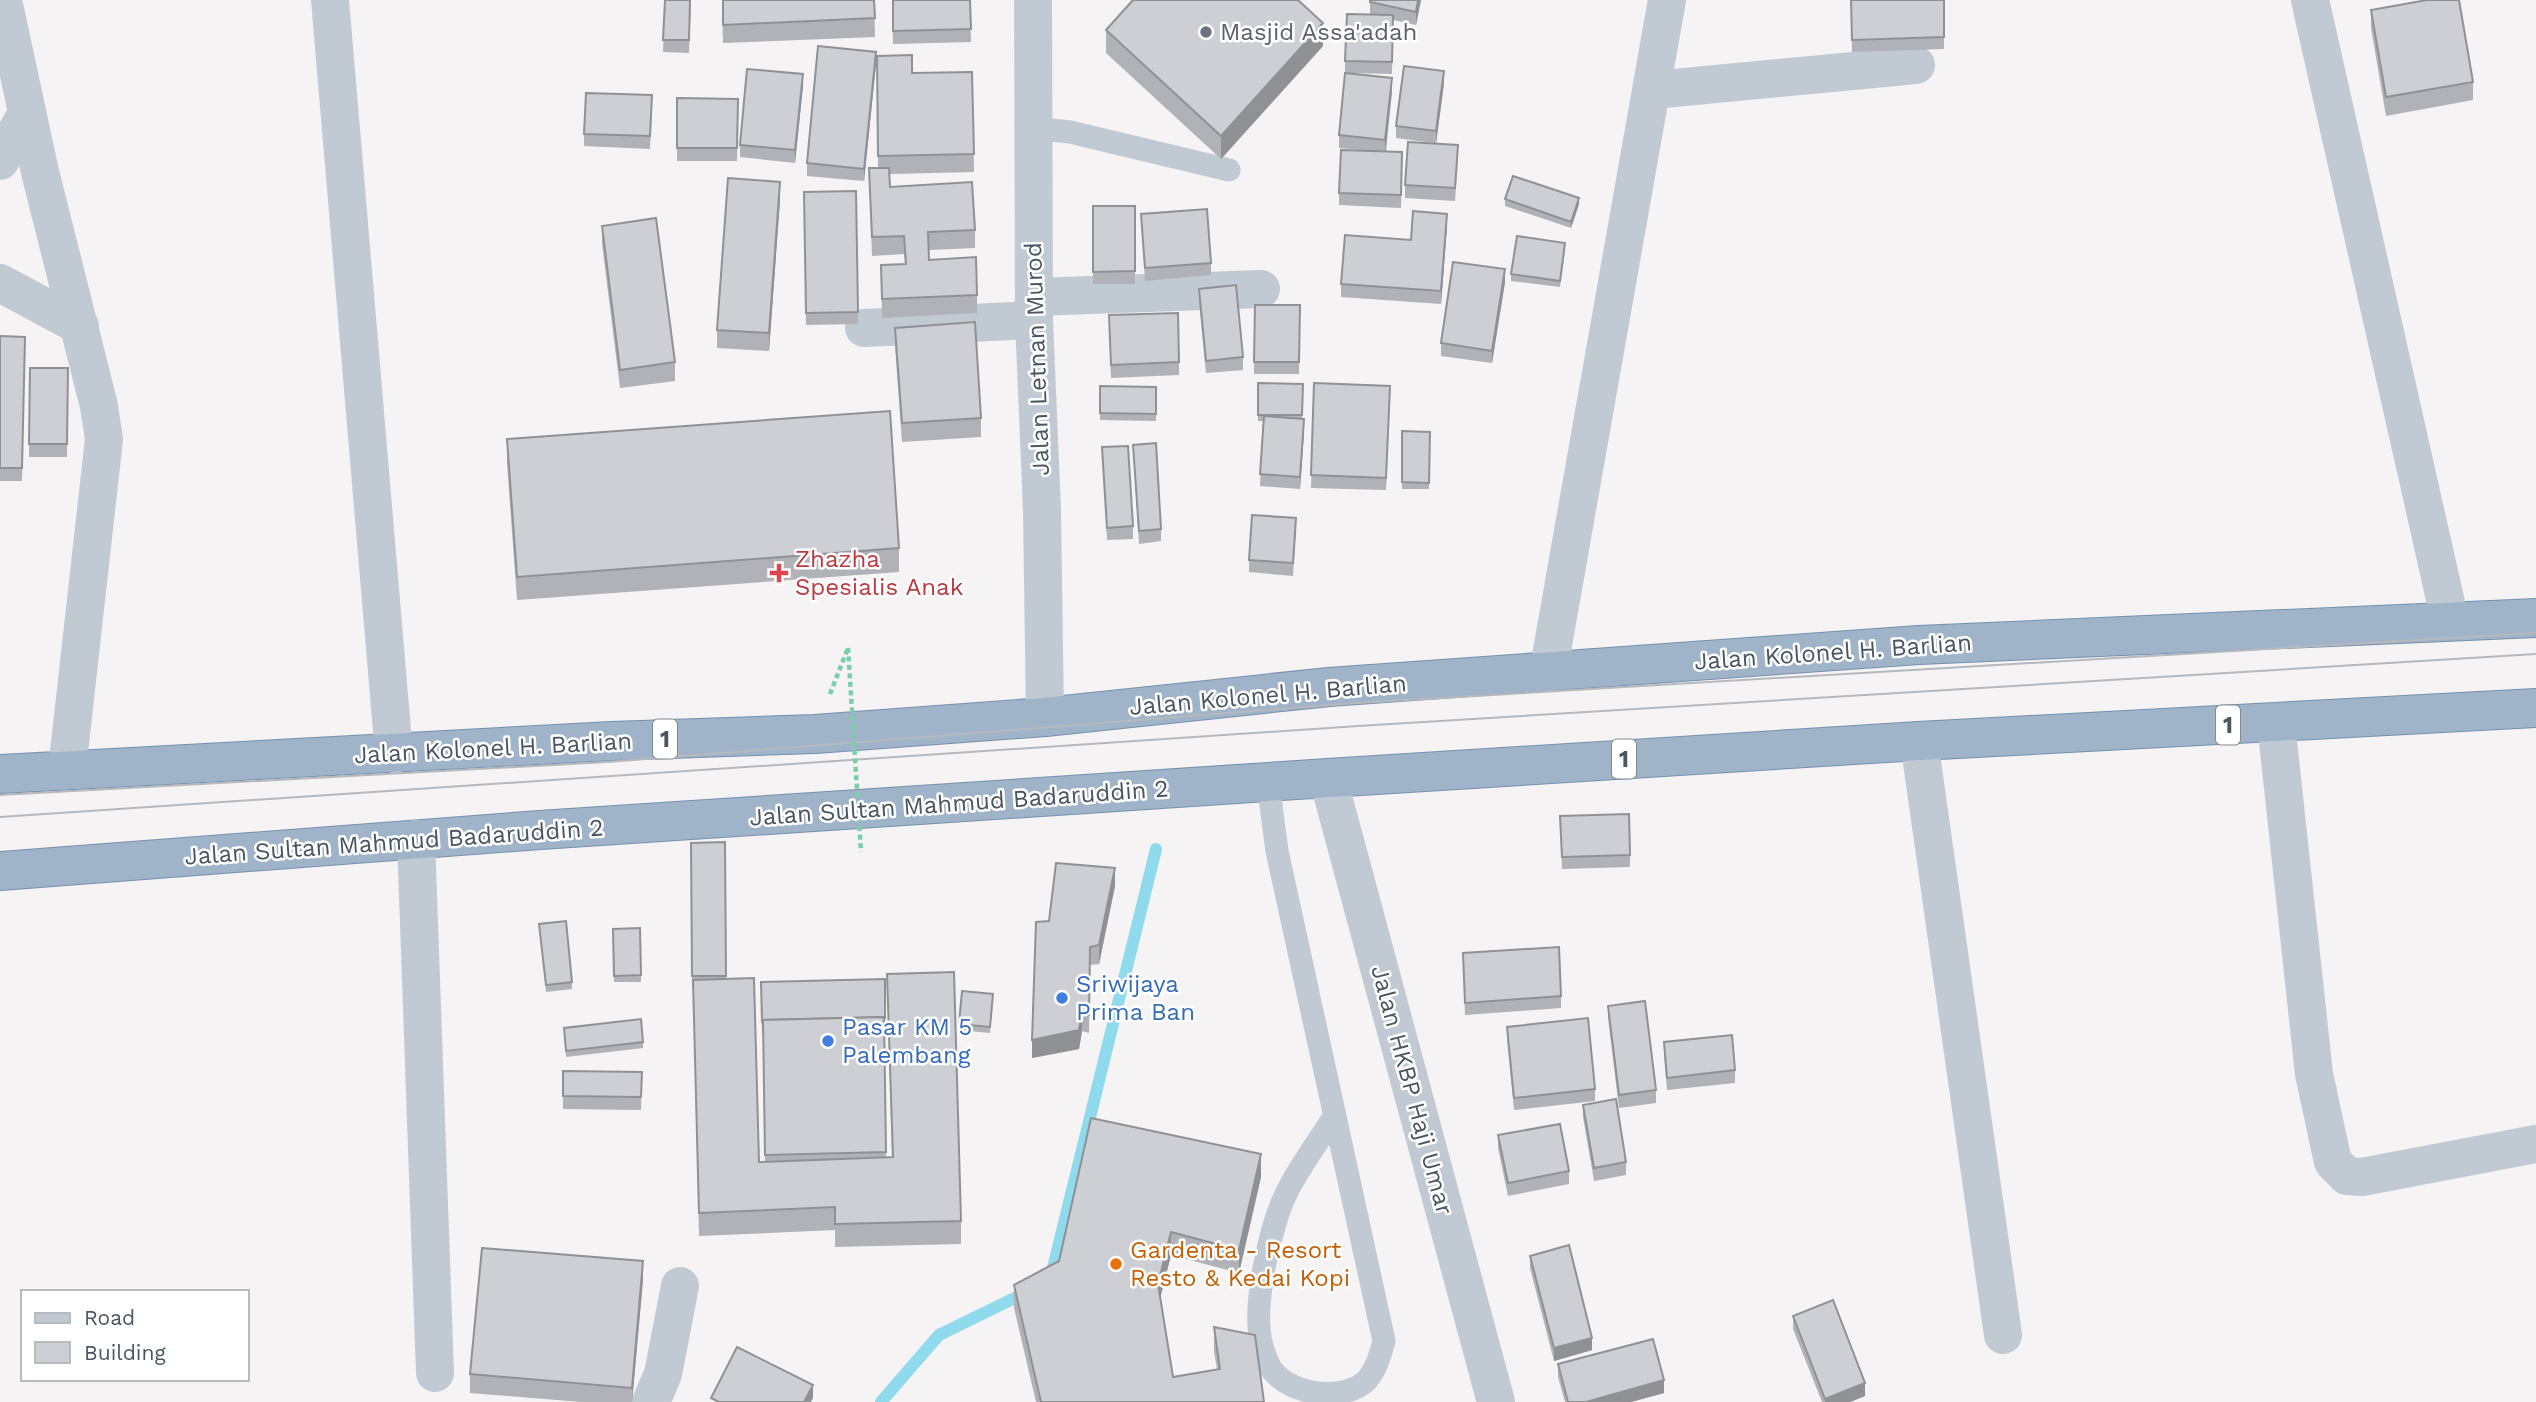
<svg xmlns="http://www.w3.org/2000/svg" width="2536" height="1402" font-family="'Work Sans',sans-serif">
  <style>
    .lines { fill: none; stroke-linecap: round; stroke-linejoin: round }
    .stream { stroke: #90daee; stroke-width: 12 }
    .trunk-casing { stroke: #7690ad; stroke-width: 40 }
    .path { stroke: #7ad0a6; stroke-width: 4.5; stroke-dasharray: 5 3.5; stroke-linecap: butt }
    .service { stroke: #c1cad2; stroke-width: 23 }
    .minor { stroke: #c1cad2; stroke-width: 38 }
    .tertiary { stroke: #c1cad2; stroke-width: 38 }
    .trunk { stroke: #9fb4c9; stroke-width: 38 }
    .tram { stroke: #b5b8bd; stroke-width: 2 }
    .path-bridge { stroke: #7ad0a6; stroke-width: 4.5; stroke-dasharray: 5 3.5; stroke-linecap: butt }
    .wall { fill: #b0b2b7 }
    .shaded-wall { fill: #909195 }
    .building { fill: #cdcfd5; stroke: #909195; stroke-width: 2 }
    .worship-dot { fill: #6b7280; stroke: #fff; stroke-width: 2.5 }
    .health-dot { fill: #e0444e; stroke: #fff; stroke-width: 2.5 }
    .shop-dot { fill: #3f7fe0; stroke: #fff; stroke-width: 2.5 }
    .food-dot { fill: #e8710a; stroke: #fff; stroke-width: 2.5 }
    .labels { text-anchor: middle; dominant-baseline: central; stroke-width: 5; stroke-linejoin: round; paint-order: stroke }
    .shield { fill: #fff; stroke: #808990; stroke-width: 2 }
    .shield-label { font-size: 23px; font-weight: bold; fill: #4a5661 }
    .worship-label { font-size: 24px; fill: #5b616d; stroke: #fff; text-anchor: start }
    .street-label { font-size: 24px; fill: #4a5661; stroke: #fff }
    .health-label { font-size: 24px; fill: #be3a42; stroke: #fff; text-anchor: start }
    .shop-label { font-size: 24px; fill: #366cbe; stroke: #fff; text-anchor: start }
    .food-label { font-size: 24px; fill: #c56008; stroke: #fff; text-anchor: start }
  </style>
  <rect width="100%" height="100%" fill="#f5f3f3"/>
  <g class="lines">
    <g class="stream">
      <path d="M1050,1280L1156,849"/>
      <path d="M881,1402L939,1335L1029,1291"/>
    </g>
    <g class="trunk-casing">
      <g id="trunk">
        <path d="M0,774L612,741L815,734L1045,717L1329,687L1919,645L2536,618"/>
        <path d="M0,871L540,830L1328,778L1919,741L2536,708"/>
      </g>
    </g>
    <path class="path" d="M830,694L848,648"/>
    <g class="service">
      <path d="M1032,128L1070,132L1229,170"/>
      <path d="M1268,783L1277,851L1384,1341C1380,1355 1377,1368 1367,1380C1345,1402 1292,1396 1272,1370C1268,1364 1264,1353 1262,1346C1251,1307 1271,1220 1290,1186C1303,1162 1319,1141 1333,1118"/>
    </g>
    <g class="minor">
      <path d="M3,0L40,172L99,406L104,439L67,770"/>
      <path d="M330,0L394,754"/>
      <path d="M2310,0L2450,621"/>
      <path d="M1653,90L1916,65"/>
      <path d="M0,161L27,113"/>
      <path d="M0,283L80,326"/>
      <path d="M1034,297L1261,289"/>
      <path d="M864,328L1034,320"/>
      <path d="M1548,673L1667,0"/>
      <path d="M2276,723L2314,1074L2333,1162L2347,1176L2362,1177L2536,1144"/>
      <path d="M1919,741L2003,1335"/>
      <path d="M1328,778L1496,1402"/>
      <path d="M416,839L435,1373"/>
      <path d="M651,1402L663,1374L680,1286"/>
    </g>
    <path class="tertiary" d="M1033,0L1034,320L1042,510L1045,717"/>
    <use href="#trunk" class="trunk"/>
    <g class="tram">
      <path d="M0,795L607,762L1356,703L2536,633"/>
      <path d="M0,817L1358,726L2536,654"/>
    </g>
    <path class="path-bridge" d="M848,648L861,852"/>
  </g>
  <g class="wall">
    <path d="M665,0H691L689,53L663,52Z"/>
    <path d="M722,0H874L875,37L723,43Z"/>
    <path d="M892,0H970L971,42L893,44Z"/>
    <path d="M1370,0H1421L1416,25L1393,20L1392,74L1349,73L1392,91L1386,152H1402L1401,208L1339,205V193L1370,151L1339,148V135L1345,73V61L1370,15Z"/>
    <path d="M1851,0H1944V49L1852,52Z"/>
    <path d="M2371,10L2473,82V100L2386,116L2371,28Z"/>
    <path d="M1106,30L1323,46L1221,159L1106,53Z"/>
    <path d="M877,56L912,73L972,72L974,172L890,174V187L975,230V248L929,250V260L977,295V313L882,318L881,265L905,264L904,254L872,256L869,168H878Z"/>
    <path d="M876,64L864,181L807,176V163Z"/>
    <path d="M1444,83L1436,143L1458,157L1455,201L1405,198V185L1433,143L1396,138V126Z"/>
    <path d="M803,86L795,163L740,157V145Z"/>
    <path d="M677,98L738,99L737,161H677Z"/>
    <path d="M652,108L650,149L584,146V134Z"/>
    <path d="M856,191L858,324L806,325L804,192Z"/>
    <path d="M1505,199L1579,204L1571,228L1505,206Z"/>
    <path d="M780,200L769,351L717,348V330Z"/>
    <rect x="1093" y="206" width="42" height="78"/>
    <path d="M1141,214L1211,263V275L1145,281Z"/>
    <path d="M602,226L675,362V381L620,388L602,244Z"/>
    <path d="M1447,226L1441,304L1341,297V284L1411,240Z"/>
    <path d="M1565,249L1560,287L1511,281V274Z"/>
    <path d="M1505,282L1492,363L1441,356V343Z"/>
    <path d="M1199,289L1243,357V370L1206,373L1199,302Z"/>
    <path d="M1255,305H1300L1299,374H1254Z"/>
    <path d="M1109,315L1179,362V375L1111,378Z"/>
    <path d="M895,328L981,418V437L902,442L895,346Z"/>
    <path d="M0,336L25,337L22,481H0Z"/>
    <path d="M30,368H68L67,457H29Z"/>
    <path d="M1258,383L1303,384L1302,419L1304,432L1300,489L1260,486L1263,421H1258Z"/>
    <path d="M1314,383L1390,398L1386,490L1311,488Z"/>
    <path d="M1100,386L1156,387V421L1100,420Z"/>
    <path d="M1402,431L1430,432L1429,489H1402Z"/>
    <path d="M507,439L899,548V572L517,600L507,463Z"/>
    <path d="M1133,445L1161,529V541L1139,544Z"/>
    <path d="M1102,447L1133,526V539L1107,540Z"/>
    <path d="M1296,530L1293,576L1249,572V560Z"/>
    <path d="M1560,816L1630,855V867L1562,869Z"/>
    <path d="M725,842L726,979L759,1162H765L763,1034H762L761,982L885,979V1031H884L886,1158L892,1157L887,974L961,1221V1244L835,1247V1230L699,1236L693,989H692L691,843Z"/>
    <path d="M1115,886L1099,964L1090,965L1089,1033L1082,1031L1079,1049L1032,1058L1049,921Z"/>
    <path d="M539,924L572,982V989L546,992Z"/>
    <path d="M640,928L641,982H614L613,929Z"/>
    <path d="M1463,953L1561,996V1008L1465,1015Z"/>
    <path d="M993,1000L990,1033L959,1030V1024Z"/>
    <path d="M1608,1006L1656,1090V1103L1619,1108L1608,1018Z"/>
    <path d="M1507,1027L1595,1089V1101L1514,1110L1507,1039Z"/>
    <path d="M564,1028L643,1042V1048L566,1057Z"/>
    <path d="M1664,1042L1735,1070V1083L1667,1090L1664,1055Z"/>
    <path d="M563,1071L642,1072L641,1110L563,1109Z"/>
    <path d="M1583,1105L1626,1162V1175L1594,1181L1583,1117Z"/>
    <path d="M1498,1135L1569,1171V1184L1508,1196L1498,1148Z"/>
    <path d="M1261,1177L1239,1273L1171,1255L1160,1298L1173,1377L1217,1369L1214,1351V1327L1264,1402H1036L1014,1308V1285Z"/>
    <path d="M1530,1256L1592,1350L1554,1361L1530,1268Z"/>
    <path d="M643,1280L632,1402H581L470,1393V1374Z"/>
    <path d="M1793,1316L1865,1396L1850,1402H1822L1793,1329Z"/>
    <path d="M1558,1364L1664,1393L1631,1402H1565L1558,1377Z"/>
  </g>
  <g class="shaded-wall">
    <path d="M1418,0H1421L1416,25V12Z"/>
    <path d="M1323,23V46L1221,159V136Z"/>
    <path d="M876,52V64L864,181V169Z"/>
    <path d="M1444,71V83L1436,144V131Z"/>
    <path d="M803,74V86L795,163V150Z"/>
    <path d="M1392,78V91L1385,153V140Z"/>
    <path d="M780,182V200L769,351V333Z"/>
    <path d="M1579,198V204L1571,228V222Z"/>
    <path d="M1447,214V226L1441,304V291Z"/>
    <path d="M1505,269V282L1492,363V351Z"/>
    <path d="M1304,419V432L1300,489V477Z"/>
    <path d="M1115,868V886L1099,964V945Z"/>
    <path d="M1082,1013V1031L1079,1049L1032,1058V1040Z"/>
    <path d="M1261,1154V1177L1239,1273V1250Z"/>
    <path d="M1171,1232V1255L1158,1307V1284Z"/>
    <path d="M643,1261V1280L632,1402V1388Z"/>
    <path d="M1592,1338V1350L1554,1361V1348Z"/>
    <path d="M1664,1380V1393L1631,1402H1586Z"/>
    <path d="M1865,1383V1396L1850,1402H1825V1399Z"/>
    <path d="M813,1385V1398L811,1402H804Z"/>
  </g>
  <g class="building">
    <path d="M665,0H690L689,40H663Z"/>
    <path d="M723,0H874L875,18L723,25Z"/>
    <path d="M893,0H970L971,29L893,31Z"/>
    <path d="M1133,0H1298L1323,23L1221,136L1106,30Z"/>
    <path d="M1370,0H1418L1416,12L1370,2Z"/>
    <path d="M1851,0H1944V37L1852,40Z"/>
    <path d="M2427,0H2459L2473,82L2386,97L2371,10Z"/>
    <path d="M1347,14L1393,15L1392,62L1345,61Z"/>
    <path d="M818,46L876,52L864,169L807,163Z"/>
    <path d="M912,55V73L972,72L974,154L878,156L877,56Z"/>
    <path d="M1404,66L1444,71L1436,131L1396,126Z"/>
    <path d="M747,69L803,74L795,150L740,145Z"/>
    <path d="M1345,73L1392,78L1385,140L1339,135Z"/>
    <path d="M586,93L652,95L650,136L584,134Z"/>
    <path d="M677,98L738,99L737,148H677Z"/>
    <path d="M1408,142L1458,145L1455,188L1405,185Z"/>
    <path d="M1341,150L1402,152L1401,195L1339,193Z"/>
    <path d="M869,168H889L890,187L972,182L975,230L928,232L929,260L976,257L977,295L882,299L881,265L906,264L904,236L872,237Z"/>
    <path d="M1513,176L1579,198L1571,222L1505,199Z"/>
    <path d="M728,178L780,182L769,333L717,330Z"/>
    <path d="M856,191L858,312L806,313L804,192Z"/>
    <path d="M1093,206H1135V271L1093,272Z"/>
    <path d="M1207,209L1211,263L1145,268L1141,214Z"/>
    <path d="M1413,211L1447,214L1441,291L1341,284L1345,235L1411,240Z"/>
    <path d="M656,218L675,362L620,370L602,226Z"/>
    <path d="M1517,236L1565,243L1560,281L1511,274Z"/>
    <path d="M1453,262L1505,269L1492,351L1441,343Z"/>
    <path d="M1236,285L1243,357L1206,361L1199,289Z"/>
    <path d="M1255,305H1300L1299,362H1254Z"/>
    <path d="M1178,313L1179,362L1111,365L1109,315Z"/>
    <path d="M975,322L981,418L902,423L895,328Z"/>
    <path d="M0,336L25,337L22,468H0Z"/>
    <path d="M30,368H68L67,444H29Z"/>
    <path d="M1258,383L1303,384L1302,415H1258Z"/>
    <path d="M1314,383L1390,386L1386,478L1311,475Z"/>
    <path d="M1100,386L1156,387V414L1100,413Z"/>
    <path d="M890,411L899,548L517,577L507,439Z"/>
    <path d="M1264,416L1304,419L1300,477L1260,474Z"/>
    <path d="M1402,431L1430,432L1429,483L1402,482Z"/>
    <path d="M1156,443L1161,529L1139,531L1133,445Z"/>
    <path d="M1128,446L1133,526L1107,528L1102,447Z"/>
    <path d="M1252,515L1296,518L1293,563L1249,560Z"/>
    <path d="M1629,814L1630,855L1562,857L1560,816Z"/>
    <path d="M725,842L726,976H692L691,843Z"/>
    <path d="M1056,863L1115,868L1099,945L1090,947L1089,1015L1082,1013L1079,1030L1032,1040L1036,922L1049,921Z"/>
    <path d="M566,921L572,982L546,985L539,924Z"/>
    <path d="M640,928L641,975L614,976L613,929Z"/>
    <path d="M1559,947L1561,996L1465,1003L1463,953Z"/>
    <path d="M954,972L961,1221L835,1224V1207L699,1213L693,980L754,978L759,1162L893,1157L887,974Z"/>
    <path d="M885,979V1018H884V1017L763,1020L762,1021L761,982Z"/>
    <path d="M962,991L993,994L990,1027L959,1024Z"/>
    <path d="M1645,1001L1656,1090L1619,1095L1608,1006Z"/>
    <path d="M884,1017L886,1152L765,1155L763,1020Z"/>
    <path d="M1588,1018L1595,1089L1514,1098L1507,1027Z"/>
    <path d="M641,1019L643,1042L566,1051L564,1028Z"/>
    <path d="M1732,1035L1735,1070L1667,1078L1664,1042Z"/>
    <path d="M563,1071L642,1072L641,1097L563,1096Z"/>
    <path d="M1616,1099L1626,1162L1594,1168L1583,1105Z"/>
    <path d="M1091,1118L1261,1154L1239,1250L1171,1232L1158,1284L1173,1377L1220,1369L1214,1327L1255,1335L1264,1402H1041L1014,1285L1059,1261Z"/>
    <path d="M1560,1124L1569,1171L1508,1183L1498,1135Z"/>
    <path d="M1569,1245L1592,1338L1554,1348L1530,1256Z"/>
    <path d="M482,1248L643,1261L632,1388L470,1374Z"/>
    <path d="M1833,1300L1865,1383L1825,1399L1793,1316Z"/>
    <path d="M1653,1339L1664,1380L1586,1402H1568L1558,1364Z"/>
    <path d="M737,1347L813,1385L804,1402H719L711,1398Z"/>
  </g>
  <circle class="worship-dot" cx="1206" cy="32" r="7"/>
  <path class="health-dot" d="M775.5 562.5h7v7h7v7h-7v7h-7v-7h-7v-7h7z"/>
  <g class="shop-dot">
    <circle cx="1062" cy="998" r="7"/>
    <circle cx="828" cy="1041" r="7"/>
  </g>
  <circle class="food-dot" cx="1116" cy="1264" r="7"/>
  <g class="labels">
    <g class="shield">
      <rect x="2216" y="705.5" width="24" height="39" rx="5"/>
      <rect x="653" y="719.5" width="24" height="39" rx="5"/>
      <rect x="1612" y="739.5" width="24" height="39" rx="5"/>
    </g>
    <g class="shield-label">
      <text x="2228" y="725">1</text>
      <text x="665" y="739">1</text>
      <text x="1624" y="759">1</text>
    </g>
    <g class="worship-label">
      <text x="1220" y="32">Masjid Assa'adah</text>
    </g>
    <g class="street-label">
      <text transform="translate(1037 359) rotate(-92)">Jalan Letnan Murod</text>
      <text transform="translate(1833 652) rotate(-4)">Jalan Kolonel H. Barlian</text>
      <text transform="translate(1268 695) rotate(-5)">Jalan Kolonel H. Barlian</text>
      <text transform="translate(493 748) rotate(-3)">Jalan Kolonel H. Barlian</text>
      <text transform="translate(959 803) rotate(-4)">Jalan Sultan Mahmud Badaruddin 2</text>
      <text transform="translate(394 842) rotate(-4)">Jalan Sultan Mahmud Badaruddin 2</text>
      <text transform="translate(1412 1090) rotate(75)">Jalan HKBP Haji Umar</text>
    </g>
    <g class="health-label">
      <text x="795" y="559">Zhazha<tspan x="795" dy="28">Spesialis Anak</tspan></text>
    </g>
    <g class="shop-label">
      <text x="1076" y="984">Sriwijaya<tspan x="1076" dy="28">Prima Ban</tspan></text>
      <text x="842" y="1027">Pasar KM 5<tspan x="842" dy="28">Palembang</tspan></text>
    </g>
    <g class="food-label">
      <text x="1130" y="1250">Gardenta - Resort<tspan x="1130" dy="28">Resto &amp; Kedai Kopi</tspan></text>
    </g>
  </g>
  <rect x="21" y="1290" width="228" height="91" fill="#ffffff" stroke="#b7bbc0" stroke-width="2"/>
  <rect x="35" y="1313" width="35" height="10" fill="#c1cad2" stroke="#b7bbc0" stroke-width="2"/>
  <text x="84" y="1325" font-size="21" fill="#4a5661">Road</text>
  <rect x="35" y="1342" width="35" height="21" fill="#cdcfd5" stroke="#b7bbc0" stroke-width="2"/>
  <text x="84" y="1360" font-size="21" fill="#4a5661">Building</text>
</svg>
